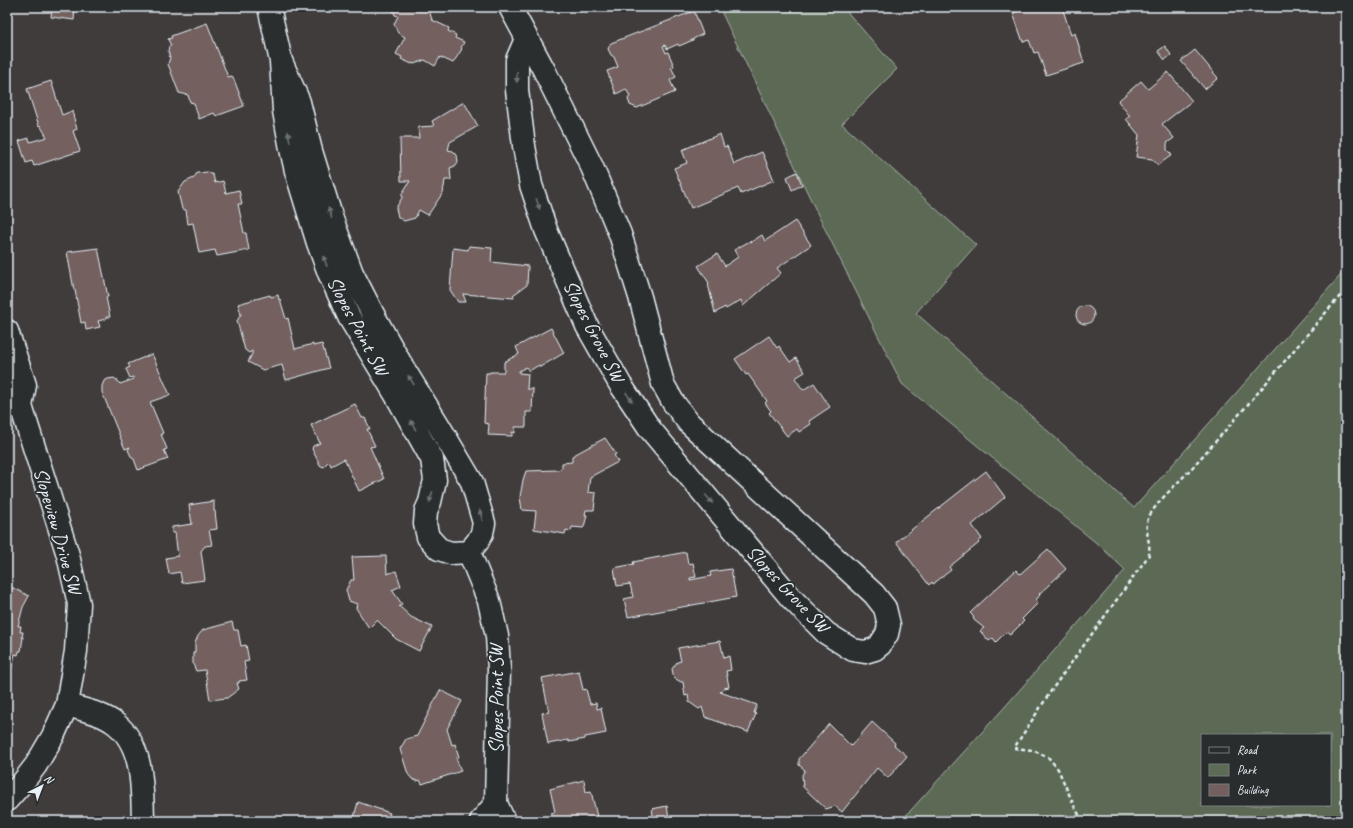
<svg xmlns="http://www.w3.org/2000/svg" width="1353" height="828" font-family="Caveat,sans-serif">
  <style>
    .green { fill: #5b6b54; stroke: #a2aea6; fill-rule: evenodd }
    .building { fill: #73605e; stroke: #e8f1f8 }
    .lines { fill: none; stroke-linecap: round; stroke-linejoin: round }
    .minor-casing { stroke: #e8f1f8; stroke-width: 25 }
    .path { stroke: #e8f1f8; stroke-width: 2.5; stroke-dasharray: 4 3; stroke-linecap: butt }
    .minor { stroke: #2a2d2e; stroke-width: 22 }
    .oneway { fill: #6c7275 }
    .labels { text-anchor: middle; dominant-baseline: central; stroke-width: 3.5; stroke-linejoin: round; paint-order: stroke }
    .street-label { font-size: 20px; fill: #e8f1f8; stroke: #2a2d2e }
  </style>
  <rect width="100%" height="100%" fill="#403c3c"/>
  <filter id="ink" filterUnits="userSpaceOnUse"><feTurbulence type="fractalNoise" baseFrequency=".025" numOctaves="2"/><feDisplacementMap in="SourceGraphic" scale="8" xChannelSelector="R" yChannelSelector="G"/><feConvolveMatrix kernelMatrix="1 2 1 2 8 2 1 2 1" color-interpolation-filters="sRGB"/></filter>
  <g filter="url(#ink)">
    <path class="green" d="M719,7H843L897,69L842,124L976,245L916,313L1134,508L1346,269V821H988L985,819V821H901L1002,710L1125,570L1100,546L902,384L820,219ZM1202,735H1330V805H1202Z"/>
    <g class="building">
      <path d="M30,7H75L74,20L51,17L52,9Z"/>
      <path d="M394,7H433L430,13L432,20L449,28L448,31L456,35L455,38L464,42L461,48L462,49L453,63L440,57L435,66L425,60L414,64L412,63V64L401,59L402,57L396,54L405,37L398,33L394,24L398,16L395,15L393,10Z"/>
      <path d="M1030,7H1062L1071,35L1075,33L1084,63L1046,75L1038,52L1034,53L1029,40L1023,42L1013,13Z"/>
      <path d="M694,11L703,34L693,39V40L679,46L678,44L667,49L665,45L663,46L666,53L668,52L674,66L671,67L676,77L670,80L675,92L637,108L630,105L628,99L630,96L626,89L616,94L607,71L618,67L614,57L611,55L608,49L611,43Z"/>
      <path d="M207,23L228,77L232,76L233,77L244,106L216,116L214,113L199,119L194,103L190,102L188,95L179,93L168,64L170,58L168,51L169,46H171L168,39L172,38L171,36Z"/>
      <path d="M1165,46L1171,55L1165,60L1158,51Z"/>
      <path d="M1195,50L1218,78L1205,89L1181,61Z"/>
      <path d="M1168,72L1192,101L1162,124L1174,138L1167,143V150L1172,155L1158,165L1152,159L1136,157L1139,135L1126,119L1130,116L1118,101L1141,81L1148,89Z"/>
      <path d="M51,81L62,115L72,111L77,129L73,131L80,151L34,166L32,161L26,163L19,141L29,138L30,142L47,137L40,125L39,126L27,89Z"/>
      <path d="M464,102L478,126L450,142L448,150L453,151L457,155L458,162L455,166L450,168L451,180H445L444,187L443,190L444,191L428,215L419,210L415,218L404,221L398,217L396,208L403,196L401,195L410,181H401L400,138H419L418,127L434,126L432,121Z"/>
      <path d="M720,134L724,147L727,146L734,164L762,152L774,180L741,194L738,188L691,208L674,168L687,163L682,150Z"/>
      <path d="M208,172L213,175L215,183L223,181L226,193L239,190L242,204H238L244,233H246L249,250L217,256L215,250L199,253L193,223L188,224L186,210L182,209L178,192L185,182L194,178L197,173Z"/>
      <path d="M797,172L802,185L792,190L787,177Z"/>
      <path d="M795,221L811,245L777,268L781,273L743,306L741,300L726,309L725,307L715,313L708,284L709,283L698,266L717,254L725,266L738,257L734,250L750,241L751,242L762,235L765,241Z"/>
      <path d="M469,246L492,248L491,262L528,266L527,285L513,295L514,298L463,294L466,302H458L450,290L453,248L468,250Z"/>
      <path d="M98,248L108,297H106L110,317H106V319L98,321L100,327L86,330L85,322L81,323L75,290H74L67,252Z"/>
      <path d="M270,295L271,297L278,295L279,300L280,299L286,319L288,318L295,349L313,344V346L322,344L329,368L286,380L282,365L263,370L248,362L252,354V351L249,353L245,350L237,321L241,314L238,304Z"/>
      <circle cx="1085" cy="315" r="9"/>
      <path d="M551,328L564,353L540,367L539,365L529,371L526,367L519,371V373L528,374L527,389H533L532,412H526V427H515V433L512,432V436L488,435L489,424L484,423L486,373H490V372H504V362L519,354L516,347Z"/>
      <path d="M769,336L777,348L779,346L790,362L796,358L805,372L795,378L803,390L814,383L830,407L809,421L811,424L799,432L797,429L787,436L769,413L771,411L765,403L767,401L748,374L746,375L735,359Z"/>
      <path d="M152,354L170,395L150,402L163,433L161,434L167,449L164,450L168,459L138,470L134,459L132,458L128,450L130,447L125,449L102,392V386L104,381L108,379L114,378L118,381L120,384L134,379L133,377L130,378L126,369L130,367L128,364Z"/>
      <path d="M355,404L362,418H365L370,429H367L375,446L370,447L384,479L359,491L344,459L331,466L329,461L323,467L320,465L312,449L313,446L320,443L311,425Z"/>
      <path d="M605,438L616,454L614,455L618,462L590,477L588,492L596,493L594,510H586L585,515H587L584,527L583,528L572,527L571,531L566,530L565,534L534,529L536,511L522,510L520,497L523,480L526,471L558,470L562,468V463L572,462V456Z"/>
      <path d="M986,471L1005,497L972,525L982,539L978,542L979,543L949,567L951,570L933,584L932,582L929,585L897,543V541Z"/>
      <path d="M214,501V511H215L217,529L209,530L212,545L205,546L201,551L205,580L182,583L180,572L169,574L166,558L178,556L175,533H172V527L192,524L189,505Z"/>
      <path d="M1048,549L1066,569L1039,594L1040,595L1036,600L1038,603L1022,619L1024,621L1010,635L1006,632L996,642L993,638L989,641L980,631L984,628L974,620L973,616L970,613L1016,570L1020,574Z"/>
      <path d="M686,552L688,564L693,563L696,577L690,578V580L711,576L710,572L731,569L736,597L628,617L624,599L633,597L630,584L617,586L614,568L634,564L633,562Z"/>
      <path d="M386,556L387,574L396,571L401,586L392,590L402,604L399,606L411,617L432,627L419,651L396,639L377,620L369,628L356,608L357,604L349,601L346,590L351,580H354L352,557Z"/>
      <path d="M7,585L29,596L23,607L18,626H21L20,632H23L22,637H23L21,651H19L18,655L15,654L11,671L7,670Z"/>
      <path d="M232,622L234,630H238L241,646L246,645L249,661L244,662L247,680L239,681V683H237L239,689L227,698L210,700L205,670L196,671L193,664V653L195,652V643L198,636L203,630Z"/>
      <path d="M720,641L724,658L729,656L731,670L726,671L729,687L724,688L722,691L720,692L757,705L754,713L756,714L748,732L705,717L702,707L699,709L689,702L688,695L685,696L683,682H681L674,678L672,669L677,662L681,661L678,648Z"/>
      <path d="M579,671L583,690L586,689L590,704L596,703L597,709L601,708L606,733L585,737V739L569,742L568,740L548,744L542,713L549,712L542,678Z"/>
      <path d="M440,690L462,701L447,729L452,745L455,744L459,757L456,758L461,771L422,784L420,780L417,781L412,779L408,774L400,749L406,739L417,736Z"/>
      <path d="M872,722L895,743L894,745L907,756L888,778L877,768L842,812L835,806L826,809L803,787L802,775L805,770L799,765V759L829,724L851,746Z"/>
      <path d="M584,780L586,792L591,791L598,821H552L551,813L555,812L550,789Z"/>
      <path d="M358,802L390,813L387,821H353Z"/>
      <path d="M667,806L669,819L654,821L652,809Z"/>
    </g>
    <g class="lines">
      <g class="minor-casing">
        <g id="minor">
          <path d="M269,7L281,61L284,111L291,149L296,171L318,243L329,273L349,317L396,395L432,459L435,480L430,502L426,511L425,524L428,537L439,549L451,553L469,552L478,541L482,533L484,523L472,482L439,426L402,366L375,318L352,273L332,219L311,151L299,102L281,61"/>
          <path d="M510,7L544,70L592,167L620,234L640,297L663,384L673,402L689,423L874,594L885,608L889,625L887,634L880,645L875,649L865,652L853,650L826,633L791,598L650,429L620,384L587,326L546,230L531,185L524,146L517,90V60L526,39"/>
          <path d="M7,331L25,385L21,406"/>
          <path d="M7,390L21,406L68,555L79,604L76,651L67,705L53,736L36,765L23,782L7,800"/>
          <path d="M469,552L489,601L497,636L499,669L496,803L504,821"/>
          <path d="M67,705C84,710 102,713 116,724C144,746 142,789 143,821"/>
          <path d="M481,821L496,803"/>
        </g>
      </g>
      <path class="path" d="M1083,821L1075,808L1058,769L1048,757L1033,750L1014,748L1053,688L1149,555C1151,543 1144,529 1148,519C1154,503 1185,477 1197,462C1248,406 1296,347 1346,289"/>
      <use href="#minor" class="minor"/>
    </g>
    <defs><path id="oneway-solid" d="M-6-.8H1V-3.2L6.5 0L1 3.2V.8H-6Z"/></defs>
    <g class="oneway">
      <use href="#oneway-solid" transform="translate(517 77) rotate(91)"/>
      <use href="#oneway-solid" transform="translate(289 137) rotate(-100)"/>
      <use href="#oneway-solid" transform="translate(538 204) rotate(72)"/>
      <use href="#oneway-solid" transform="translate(330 213) rotate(-107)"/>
      <use href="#oneway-solid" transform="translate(325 261) rotate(-111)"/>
      <use href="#oneway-solid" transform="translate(411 380) rotate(-123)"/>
      <use href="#oneway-solid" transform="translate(629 397) rotate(56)"/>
      <use href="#oneway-solid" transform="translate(413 425) rotate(-119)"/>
      <use href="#oneway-solid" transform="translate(431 497) rotate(106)"/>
      <use href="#oneway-solid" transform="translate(709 499) rotate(50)"/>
      <use href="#oneway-solid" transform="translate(481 515) rotate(-104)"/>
    </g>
  </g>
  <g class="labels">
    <g class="street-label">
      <text transform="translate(358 326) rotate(62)">Slopes Point SW</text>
      <text transform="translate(594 331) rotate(63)">Slopes Grove SW</text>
      <text transform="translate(58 531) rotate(74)">Slopeview Drive SW</text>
      <text transform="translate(788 589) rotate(47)">Slopes Grove SW</text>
      <text transform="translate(496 699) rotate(-90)">Slopes Point SW</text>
    </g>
  </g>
  <rect width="1353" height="828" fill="none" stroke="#2a2d2e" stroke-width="24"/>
  <rect x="12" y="12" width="1329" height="804" fill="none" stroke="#e8f1f8" stroke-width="1.5" filter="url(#ink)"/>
  <rect x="1201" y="734" width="130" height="72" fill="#2a2d2e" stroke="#767b7f"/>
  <rect x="1209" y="747" width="20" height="6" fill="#2a2d2e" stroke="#767b7f"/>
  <text x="1237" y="754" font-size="12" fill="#e8f1f8">Road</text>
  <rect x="1209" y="764" width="20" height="12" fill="#5b6b54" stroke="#767b7f"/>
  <text x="1237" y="774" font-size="12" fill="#e8f1f8">Park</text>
  <rect x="1209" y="784" width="20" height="12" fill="#73605e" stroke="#767b7f"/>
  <text x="1237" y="794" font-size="12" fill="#e8f1f8">Building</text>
  <g transform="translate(42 786) rotate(42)" stroke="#2a2d2e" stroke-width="3" paint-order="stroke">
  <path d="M0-3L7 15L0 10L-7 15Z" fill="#e8f1f8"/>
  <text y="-6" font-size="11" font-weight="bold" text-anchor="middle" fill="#e8f1f8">N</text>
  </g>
</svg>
